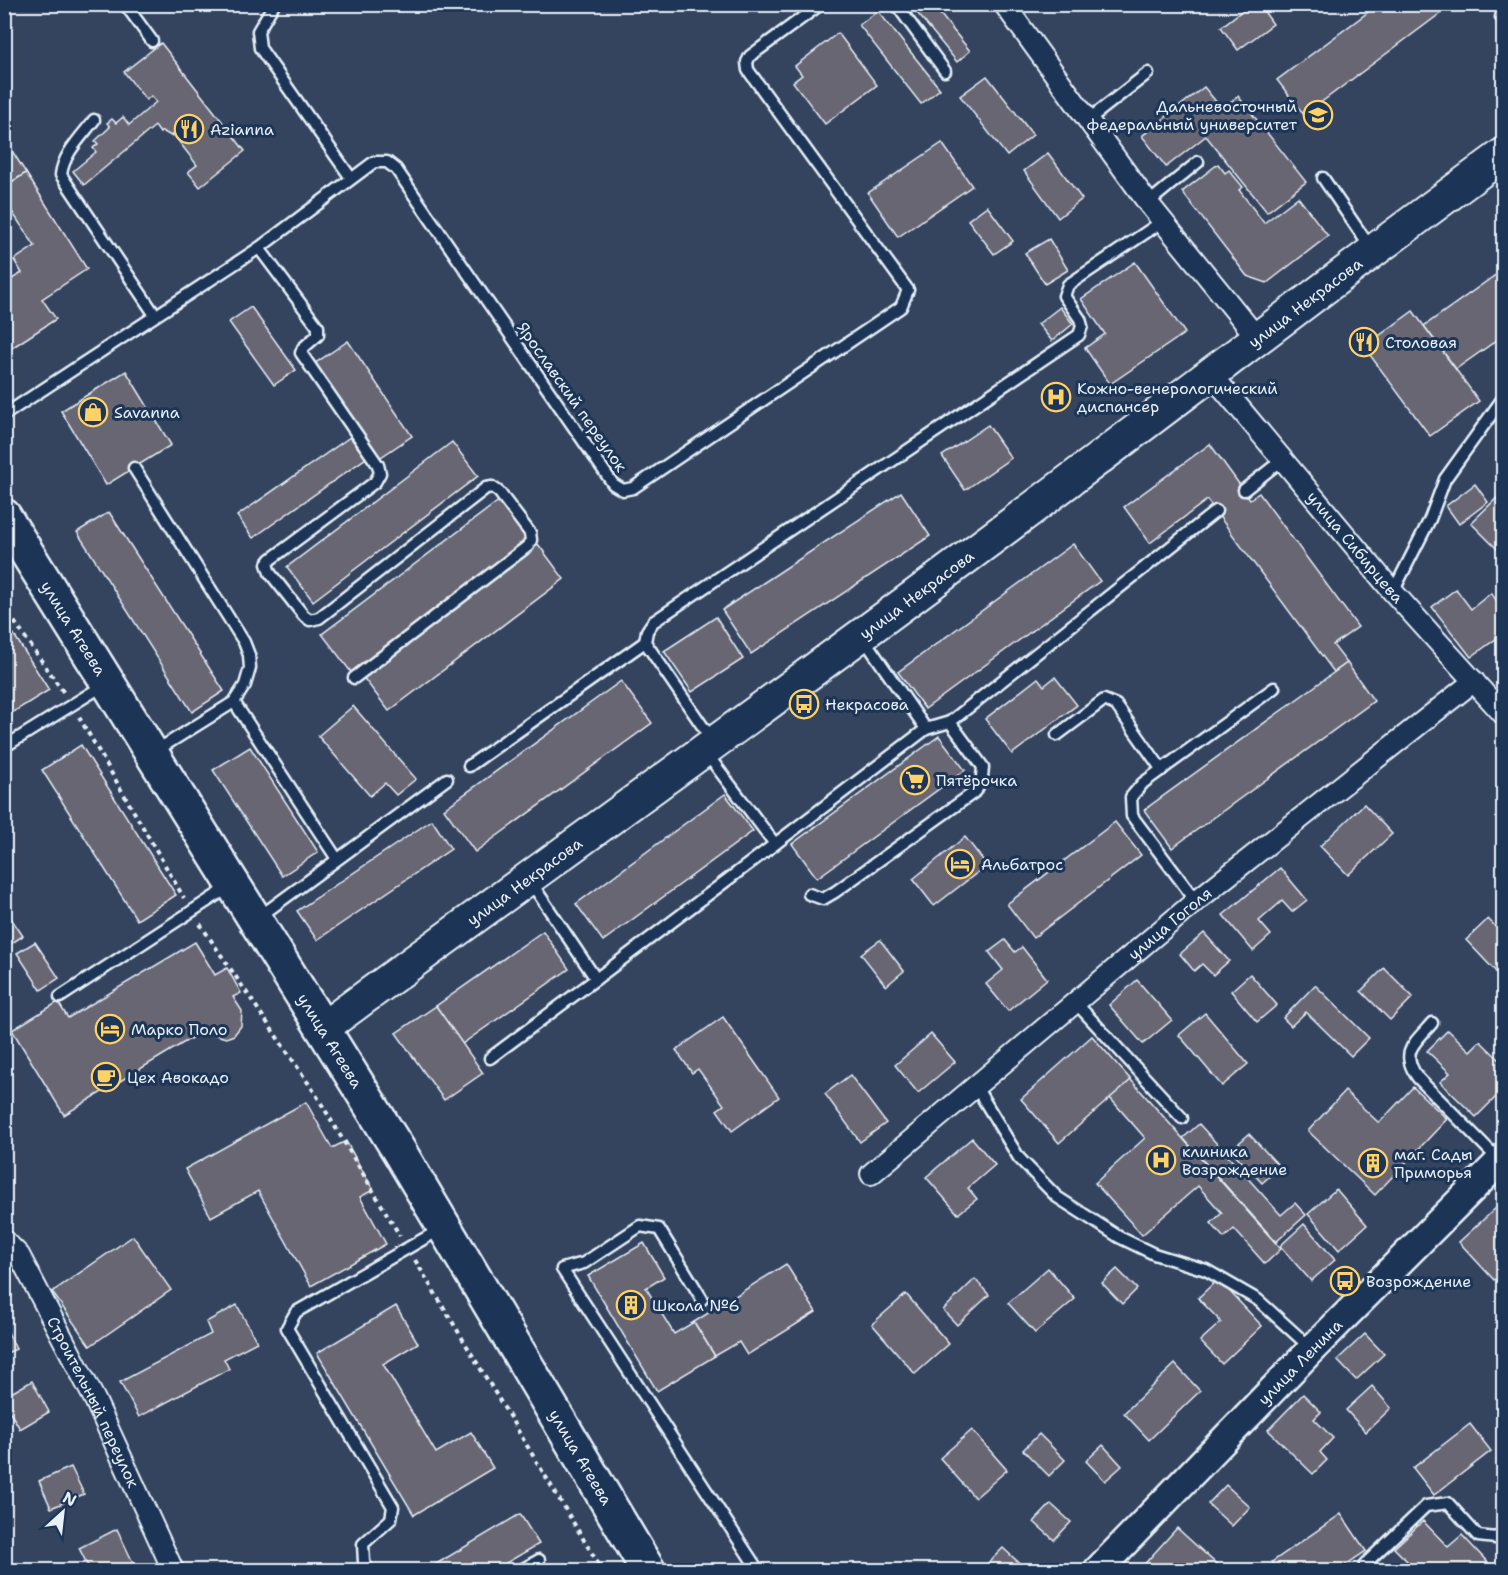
<svg xmlns="http://www.w3.org/2000/svg" width="1508" height="1575" font-family="'Shantell Sans',sans-serif">
  <style>
    .building { fill: #686672; stroke: #e8f1f8; stroke-width: 1.5 }
    .lines { fill: none; stroke-linecap: round; stroke-linejoin: round }
    .lane-casing { stroke: #e8f1f8; stroke-width: 15 }
    .street-casing { stroke: #e8f1f8; stroke-width: 24 }
    .secondary-casing { stroke: #e8f1f8; stroke-width: 32 }
    .primary-casing { stroke: #e8f1f8; stroke-width: 36 }
    .highway-casing { stroke: #e8f1f8; stroke-width: 38 }
    .path { stroke: #e8f1f8; stroke-width: 4; stroke-dasharray: 4.5 4.5; stroke-linecap: butt }
    .lane { stroke: #1d3557; stroke-width: 10 }
    .street { stroke: #1d3557; stroke-width: 20 }
    .secondary { stroke: #1d3557; stroke-width: 27 }
    .primary { stroke: #1d3557; stroke-width: 32 }
    .highway { stroke: #1d3557; stroke-width: 33 }
    .labels { text-anchor: middle; dominant-baseline: central; stroke-width: 6; stroke-linejoin: round; paint-order: stroke }
    .poi-label { font-size: 16px; fill: #e8f1f8; stroke: #1d3557; text-anchor: start }
    .street-label { font-size: 16px; fill: #e8f1f8; stroke: #1d3557 }
  </style>
  <rect width="100%" height="100%" fill="#34445f"/>
  <filter id="ink" filterUnits="userSpaceOnUse"><feTurbulence type="fractalNoise" baseFrequency=".0167" numOctaves="2"/><feDisplacementMap in="SourceGraphic" scale="12" xChannelSelector="R" yChannelSelector="G"/><feConvolveMatrix kernelMatrix="1 2 1 2 8 2 1 2 1" color-interpolation-filters="sRGB"/></filter>
  <g filter="url(#ink)">
    <g class="building">
      <path d="M910,4H932L970,51L957,62Z"/>
      <path d="M1251,4H1259L1273,24L1238,50L1221,27Z"/>
      <path d="M1379,4H1453L1304,115L1277,80Z"/>
      <path d="M878,11L940,89L921,104L859,25Z"/>
      <path d="M838,33L877,85L825,124L793,82L802,75L795,66Z"/>
      <path d="M161,43L245,151L200,187L188,172L197,165L173,134L171,136L162,131L160,133L155,126L84,185L73,171L96,152L93,148L98,144L95,141L110,127L107,123L112,119L116,123L123,117L129,125L156,102L151,96L146,100L124,72Z"/>
      <path d="M987,76L1033,135L1007,156L960,96Z"/>
      <path d="M1204,87L1222,109L1238,96L1306,182L1267,212L1206,136L1166,167L1142,136Z"/>
      <path d="M4,138L26,173L4,187Z"/>
      <path d="M942,143L972,186L898,237L868,193Z"/>
      <path d="M1048,153L1082,199L1058,218L1024,171Z"/>
      <path d="M1218,164L1225,173L1229,170L1243,187L1239,190L1264,223L1298,197L1328,236L1267,283L1247,276L1182,192Z"/>
      <path d="M26,173L87,269L42,299L56,319L4,353V279L7,282L22,273L14,260L35,246L4,200V187Z"/>
      <path d="M987,206L1013,241L994,254L968,220Z"/>
      <path d="M1049,239L1068,270L1045,284L1025,253Z"/>
      <path d="M1135,262L1185,333L1110,384L1085,348L1105,334L1081,299Z"/>
      <path d="M1504,269V335L1456,369L1424,326Z"/>
      <path d="M251,307L296,370L274,385L229,322Z"/>
      <path d="M1060,307L1073,324L1052,341L1038,324Z"/>
      <path d="M1413,311L1479,401L1430,436L1364,347Z"/>
      <path d="M348,341L412,436L378,459L314,364Z"/>
      <path d="M126,371L171,445L106,485L61,411Z"/>
      <path d="M988,425L1011,458L965,490L942,456Z"/>
      <path d="M350,437L366,458L253,538L237,516Z"/>
      <path d="M452,442L478,476L313,601L287,567Z"/>
      <path d="M1210,444L1250,499L1259,493L1358,627L1333,645L1347,663L1334,672L1207,500L1150,543L1124,507Z"/>
      <path d="M1475,484L1488,502L1459,524L1446,506Z"/>
      <path d="M1504,491V556L1471,523Z"/>
      <path d="M901,492L930,536L751,654L722,610Z"/>
      <path d="M500,500L529,537L351,672L322,634Z"/>
      <path d="M109,512L224,691L192,712L77,532Z"/>
      <path d="M538,544L564,579L389,711L362,676Z"/>
      <path d="M1073,544L1100,581L925,709L898,672Z"/>
      <path d="M1456,589L1471,609L1491,593L1504,610V633L1471,657L1432,607Z"/>
      <path d="M716,617L743,659L692,692L664,651Z"/>
      <path d="M4,619L49,690L10,714L4,706Z"/>
      <path d="M1347,663L1374,701L1172,848L1144,810Z"/>
      <path d="M1055,677L1077,705L1012,754L985,719L1038,678L1044,686Z"/>
      <path d="M621,681L652,723L475,852L444,809Z"/>
      <path d="M353,706L416,779L396,795L385,783L370,796L318,736Z"/>
      <path d="M939,736L965,770L817,878L792,844Z"/>
      <path d="M81,745L176,895L137,920L42,770Z"/>
      <path d="M250,747L318,852L282,876L213,770Z"/>
      <path d="M725,794L753,831L603,941L576,904Z"/>
      <path d="M1364,804L1392,834L1348,875L1320,846Z"/>
      <path d="M432,820L451,849L317,940L297,911Z"/>
      <path d="M1115,822L1141,855L1033,938L1007,904Z"/>
      <path d="M965,837L987,865L934,906L913,879Z"/>
      <path d="M1280,868L1307,900L1292,912L1282,901L1259,921L1271,935L1253,951L1223,915Z"/>
      <path d="M4,908L23,936L4,948Z"/>
      <path d="M1488,919L1504,935V973L1500,976L1466,940Z"/>
      <path d="M543,931L569,969L462,1044L436,1006Z"/>
      <path d="M1204,933L1229,961L1213,975L1202,964L1194,971L1180,954Z"/>
      <path d="M880,940L904,971L886,986L861,954Z"/>
      <path d="M1005,940L1015,952L1022,947L1047,979L1008,1011L986,984L1003,970L989,952Z"/>
      <path d="M35,942L59,978L41,990L17,953Z"/>
      <path d="M195,942L215,975L227,968L241,993L233,997L242,1011L241,1026L234,1035L226,1038L216,1035L208,1028L64,1115L12,1030L58,1002L68,1018Z"/>
      <path d="M1384,968L1413,997L1390,1020L1361,991Z"/>
      <path d="M1250,974L1277,1005L1257,1022L1231,991Z"/>
      <path d="M1137,980L1172,1020L1143,1044L1109,1005Z"/>
      <path d="M1315,985L1369,1038L1351,1056L1306,1012L1291,1026L1283,1018Z"/>
      <path d="M436,1006L483,1073L444,1100L396,1033Z"/>
      <path d="M1205,1013L1248,1064L1222,1086L1179,1035Z"/>
      <path d="M723,1017L779,1097L732,1131L717,1110L724,1105L698,1069L692,1073L676,1050Z"/>
      <path d="M1448,1030L1470,1051L1480,1041L1504,1064V1089L1476,1117L1440,1082L1450,1073L1427,1051Z"/>
      <path d="M931,1034L955,1062L918,1093L895,1065Z"/>
      <path d="M1092,1036L1131,1080L1059,1143L1021,1099Z"/>
      <path d="M850,1075L886,1123L860,1142L825,1094Z"/>
      <path d="M1131,1080L1281,1249L1265,1264L1234,1229L1224,1238L1211,1223L1222,1213L1198,1186L1142,1235L1095,1183L1145,1138L1110,1098Z"/>
      <path d="M1413,1087L1447,1119L1375,1195L1308,1131L1345,1091L1379,1123Z"/>
      <path d="M306,1102L332,1148L346,1141L373,1190L360,1197L386,1244L311,1286L258,1191L211,1217L185,1169Z"/>
      <path d="M1199,1124L1281,1215L1295,1203L1306,1215L1276,1242L1183,1138Z"/>
      <path d="M1249,1134L1280,1167L1262,1183L1231,1150Z"/>
      <path d="M972,1138L995,1165L968,1188L977,1199L958,1214L926,1177Z"/>
      <path d="M1336,1189L1367,1225L1339,1250L1308,1214Z"/>
      <path d="M1497,1207L1504,1215V1272L1494,1280L1459,1242Z"/>
      <path d="M1304,1224L1335,1260L1311,1281L1280,1246Z"/>
      <path d="M133,1236L171,1290L90,1346L52,1292Z"/>
      <path d="M644,1243L664,1277L646,1288L674,1334L694,1322L715,1356L657,1391L588,1276Z"/>
      <path d="M786,1264L816,1312L747,1355L739,1342L715,1356L694,1322Z"/>
      <path d="M1048,1268L1075,1299L1035,1333L1008,1303Z"/>
      <path d="M1117,1269L1137,1289L1122,1304L1102,1283Z"/>
      <path d="M975,1279L989,1295L957,1325L943,1310Z"/>
      <path d="M1218,1279L1262,1326L1222,1364L1200,1341L1221,1322L1198,1298Z"/>
      <path d="M906,1294L949,1344L915,1374L872,1324Z"/>
      <path d="M237,1305L257,1342L224,1359L229,1369L139,1417L120,1382L211,1334L206,1322Z"/>
      <path d="M396,1306L418,1343L383,1364L436,1453L471,1432L493,1468L414,1515L317,1353Z"/>
      <path d="M4,1324L16,1349L4,1354Z"/>
      <path d="M1365,1334L1384,1354L1356,1380L1337,1360Z"/>
      <path d="M1175,1364L1200,1391L1149,1440L1124,1413Z"/>
      <path d="M32,1381L49,1412L20,1429L4,1402V1397Z"/>
      <path d="M1372,1386L1391,1408L1366,1432L1346,1410Z"/>
      <path d="M1303,1394L1321,1412L1314,1419L1333,1438L1320,1452L1327,1460L1313,1474L1268,1430Z"/>
      <path d="M1470,1424L1491,1451L1434,1495L1413,1468Z"/>
      <path d="M972,1430L1007,1470L975,1498L940,1458Z"/>
      <path d="M1039,1434L1065,1460L1049,1476L1023,1450Z"/>
      <path d="M1103,1445L1122,1466L1105,1481L1086,1461Z"/>
      <path d="M71,1467L84,1494L51,1508L39,1481Z"/>
      <path d="M1226,1485L1250,1507L1232,1526L1208,1504Z"/>
      <path d="M1051,1504L1071,1522L1054,1540L1034,1522Z"/>
      <path d="M520,1514L539,1544L494,1570H426Z"/>
      <path d="M1341,1514L1366,1551L1338,1570H1278L1272,1562Z"/>
      <path d="M1423,1521L1448,1547L1462,1535L1494,1569L1492,1570H1416L1394,1548Z"/>
      <path d="M1177,1528L1223,1570H1139Z"/>
      <path d="M117,1529L136,1569L132,1570H90L79,1548Z"/>
      <path d="M1003,1548L1027,1570H981Z"/>
      <path d="M1504,1561V1570H1493Z"/>
    </g>
    <g class="lines">
      <g class="lane-casing">
        <g id="lane">
          <path d="M125,4L152,41"/>
          <path d="M274,4L258,31L260,48L351,178"/>
          <path d="M896,4L945,71"/>
          <path d="M1501,17L1504,16"/>
          <path d="M94,120C82,136 63,154 61,175L155,315"/>
          <path d="M1088,120L1148,73"/>
          <path d="M1323,178L1372,250"/>
          <path d="M1148,203L1198,162"/>
          <path d="M259,248L318,327V335L303,348L301,353L378,465L380,473L375,482L271,559L267,564L270,573L304,616L310,620L319,618L486,488L492,487L499,492L530,533L531,540L528,546L354,678"/>
          <path d="M4,415L259,248L374,162H387L396,169L613,484L623,490L633,488L901,307L908,290L748,70L747,62L750,56L821,4"/>
          <path d="M134,468L244,642L249,655L250,668L245,685L234,702L154,752"/>
          <path d="M1244,490L1282,460"/>
          <path d="M1393,592L1430,519L1445,479L1504,397"/>
          <path d="M234,702L337,859"/>
          <path d="M950,722L1216,511"/>
          <path d="M1057,735L1104,700L1116,705L1162,770"/>
          <path d="M712,740L645,642L647,631L653,622L1079,335L1082,326L1080,319L1064,296L1068,285L1163,221"/>
          <path d="M4,747L104,685"/>
          <path d="M706,753L775,844L926,729L862,636"/>
          <path d="M469,766L645,642"/>
          <path d="M809,894L823,899L835,892L976,791L982,777L983,767L950,722L926,729"/>
          <path d="M1196,901L1132,816L1131,797L1143,783L1274,688"/>
          <path d="M259,917L447,779"/>
          <path d="M596,979L775,844"/>
          <path d="M60,997L229,887"/>
          <path d="M1076,1003L1182,1118"/>
          <path d="M1432,1023C1414,1044 1399,1052 1418,1078L1500,1161"/>
          <path d="M490,1058L596,979L530,881"/>
          <path d="M976,1087L1019,1158L1057,1197L1119,1237L1154,1254L1206,1270L1258,1300L1312,1349"/>
          <path d="M702,1299L659,1229L640,1226L584,1263L562,1269L758,1570"/>
          <path d="M368,1570L364,1562L363,1544L391,1519L393,1507L287,1328L296,1312L441,1229"/>
          <path d="M521,1570L539,1560"/>
          <path d="M1365,1570V1564L1426,1506L1448,1503L1478,1536L1496,1538L1504,1531"/>
        </g>
      </g>
      <g class="street-casing">
        <g id="street">
          <path d="M1004,4L1148,203L1258,339"/>
          <path id="s1" d="M1212,375L1393,592L1504,715"/>
          <path id="s2" d="M871,1174L1196,901L1474,681"/>
          <path id="s3" d="M4,1240L19,1255L95,1400L173,1570"/>
        </g>
      </g>
      <g class="secondary-casing">
        <g id="secondary">
          <path id="s4" d="M1098,1570L1312,1349L1504,1157"/>
        </g>
      </g>
      <g class="primary-casing">
        <g id="primary">
          <path id="s5" d="M323,1028C554,859 785,693 1014,522C1178,400 1339,275 1504,154"/>
        </g>
      </g>
      <g class="highway-casing">
        <g id="highway">
          <path id="s6" d="M4,516L399,1151L648,1570"/>
        </g>
      </g>
      <g class="path">
        <path d="M4,607L64,693"/>
        <path d="M79,717L184,898"/>
        <path d="M200,924L315,1093L400,1236"/>
        <path d="M415,1260L602,1570"/>
      </g>
      <use href="#lane" class="lane"/>
      <use href="#street" class="street"/>
      <use href="#secondary" class="secondary"/>
      <use href="#primary" class="primary"/>
      <use href="#highway" class="highway"/>
    </g>
  </g>
  <defs>
    <g id="university-ring" transform="scale(1.5)"><circle r="9.5" fill="#1d3557" stroke="#ffd166" stroke-width="1.5"/><path d="M0-5L7-2L0 1L-7-2ZM-4 1L0 2.5L4 1V4Q0 6-4 4Z" fill="#ffd166"/></g>
    <g id="restaurant-ring" transform="scale(1.5)"><circle r="9.5" fill="#1d3557" stroke="#ffd166" stroke-width="1.5"/><path d="M-5-6h1v4h1v-4h1v4h1v-4h1v5L-1.5 .5V6h-2V.5L-5-1ZM5-6V6H3V1.5H1.5Q1.5-4 5-6Z" fill="#ffd166"/></g>
    <g id="hospital-ring" transform="scale(1.5)"><circle r="9.5" fill="#1d3557" stroke="#ffd166" stroke-width="1.5"/><path d="M-5-5h3v3.5h4V-5h3V5h-3V1.5h-4V5h-3Z" fill="#ffd166"/></g>
    <g id="shop-ring" transform="scale(1.5)"><circle r="9.5" fill="#1d3557" stroke="#ffd166" stroke-width="1.5"/><path d="M-5-2.5h2.3a2.7 3.5 0 0 1 5.4 0H5L5.5 6h-11ZM-1.5-2.5h3a1.5 2.3 0 0 0-3 0Z" fill="#ffd166"/></g>
    <g id="bus-ring" transform="scale(1.5)"><circle r="9.5" fill="#1d3557" stroke="#ffd166" stroke-width="1.5"/><path d="M-5-6H5V4H4V6H2V4H-2V6H-4V4H-5ZM-3.5-4V0h7V-4ZM-3.5 1.2v1.5H-2V1.2ZM2 1.2v1.5H3.5V1.2Z" fill="#ffd166"/></g>
    <g id="supermarket-ring" transform="scale(1.5)"><circle r="9.5" fill="#1d3557" stroke="#ffd166" stroke-width="1.5"/><path d="M-6-5.5h2.5l.6 2H6L4.5 2H-2.5L-4.4-4H-6ZM-1.5 3.2a1.3 1.3 0 1 0 .1 0ZM3 3.2a1.3 1.3 0 1 0 .1 0Z" fill="#ffd166"/></g>
    <g id="hotel-ring" transform="scale(1.5)"><circle r="9.5" fill="#1d3557" stroke="#ffd166" stroke-width="1.5"/><path d="M-6-4.5h1.5V1H6V5H4.5V3h-9V5H-6ZM-4 0a1.8 1.8 0 1 1 3.6 0ZM.5 0V-2.5h3Q6-2.5 6 0Z" fill="#ffd166"/></g>
    <g id="cafe-ring" transform="scale(1.5)"><circle r="9.5" fill="#1d3557" stroke="#ffd166" stroke-width="1.5"/><path d="M-5.5-4.5H6V0H3Q3 3.5 0 3.5H-2.5Q-5.5 3.5-5.5 0ZM3-3.2v2h1.7v-2ZM-6 4.5H4V6H-6Z" fill="#ffd166"/></g>
    <g id="building-ring" transform="scale(1.5)"><circle r="9.5" fill="#1d3557" stroke="#ffd166" stroke-width="1.5"/><path d="M-4-6H4V6H1V3H-1V6H-4ZM-2.5-4.3h1.7v1.8h-1.7ZM.8-4.3h1.7v1.8H.8ZM-2.5-1h1.7V.8h-1.7ZM.8-1h1.7V.8H.8Z" fill="#ffd166"/></g>
  </defs>
  <g fill-rule="evenodd">
    <use href="#university-ring" x="1318" y="115"/>
    <use href="#restaurant-ring" x="189" y="129"/>
    <use href="#restaurant-ring" x="1364" y="342"/>
    <use href="#hospital-ring" x="1056" y="397"/>
    <use href="#shop-ring" x="93" y="412"/>
    <use href="#bus-ring" x="804" y="704"/>
    <use href="#supermarket-ring" x="915" y="780"/>
    <use href="#hotel-ring" x="960" y="864"/>
    <use href="#hotel-ring" x="110" y="1029"/>
    <use href="#cafe-ring" x="106" y="1077"/>
    <use href="#hospital-ring" x="1161" y="1160"/>
    <use href="#building-ring" x="1373" y="1163"/>
    <use href="#bus-ring" x="1345" y="1281"/>
    <use href="#building-ring" x="631" y="1305"/>
  </g>
  <g class="labels">
    <g class="poi-label">
      <text x="1297" y="106" text-anchor="end">Дальневосточный<tspan x="1297" dy="18">федеральный университет</tspan></text>
      <text x="210" y="129">Azianna</text>
      <text x="1385" y="342">Столовая</text>
      <text x="1077" y="388">Кожно-венерологический<tspan x="1077" dy="18">диспансер</tspan></text>
      <text x="114" y="412">Savanna</text>
      <text x="825" y="704">Некрасова</text>
      <text x="936" y="780">Пятёрочка</text>
      <text x="981" y="864">Альбатрос</text>
      <text x="131" y="1029">Марко Поло</text>
      <text x="127" y="1077">Цех Авокадо</text>
      <text x="1182" y="1151">клиника<tspan x="1182" dy="18">Возрождение</tspan></text>
      <text x="1394" y="1154">маг. Сады<tspan x="1394" dy="18">Приморья</tspan></text>
      <text x="1366" y="1281">Возрождение</text>
      <text x="652" y="1305">Школа №6</text>
    </g>
    <g class="street-label">
      <text stroke="none"><textPath href="#s5" startOffset="1221">улица Некрасова</textPath></text>
      <text transform="translate(572 397) rotate(55)">Ярославский переулок</text>
      <text stroke="none"><textPath href="#s1" startOffset="224">улица Сибирцева</textPath></text>
      <text stroke="none"><textPath href="#s5" startOffset="735">улица Некрасова</textPath></text>
      <text stroke="none"><textPath href="#s6" startOffset="132">улица Агеева</textPath></text>
      <text stroke="none"><textPath href="#s5" startOffset="249">улица Некрасова</textPath></text>
      <text stroke="none"><textPath href="#s2" startOffset="390">улица Гоголя</textPath></text>
      <text stroke="none"><textPath href="#s6" startOffset="618">улица Агеева</textPath></text>
      <text stroke="none"><textPath href="#s4" startOffset="290">улица Ленина</textPath></text>
      <text stroke="none"><textPath href="#s3" startOffset="186">Строительный переулок</textPath></text>
      <text stroke="none"><textPath href="#s6" startOffset="1104">улица Агеева</textPath></text>
    </g>
  </g>
  <rect width="1508" height="1575" fill="none" stroke="#1d3557" stroke-width="24"/>
  <rect x="12" y="12" width="1484" height="1551" fill="none" stroke="#e8f1f8" stroke-width="2" filter="url(#ink)"/>
  <g transform="translate(63 1512) rotate(27)" stroke="#1d3557" stroke-width="4.5" paint-order="stroke">
  <path d="M0-4.5L10 22L0 15L-10 22Z" fill="#e8f1f8"/>
  <text y="-9" font-size="16" font-weight="bold" text-anchor="middle" fill="#e8f1f8">N</text>
  </g>
</svg>
